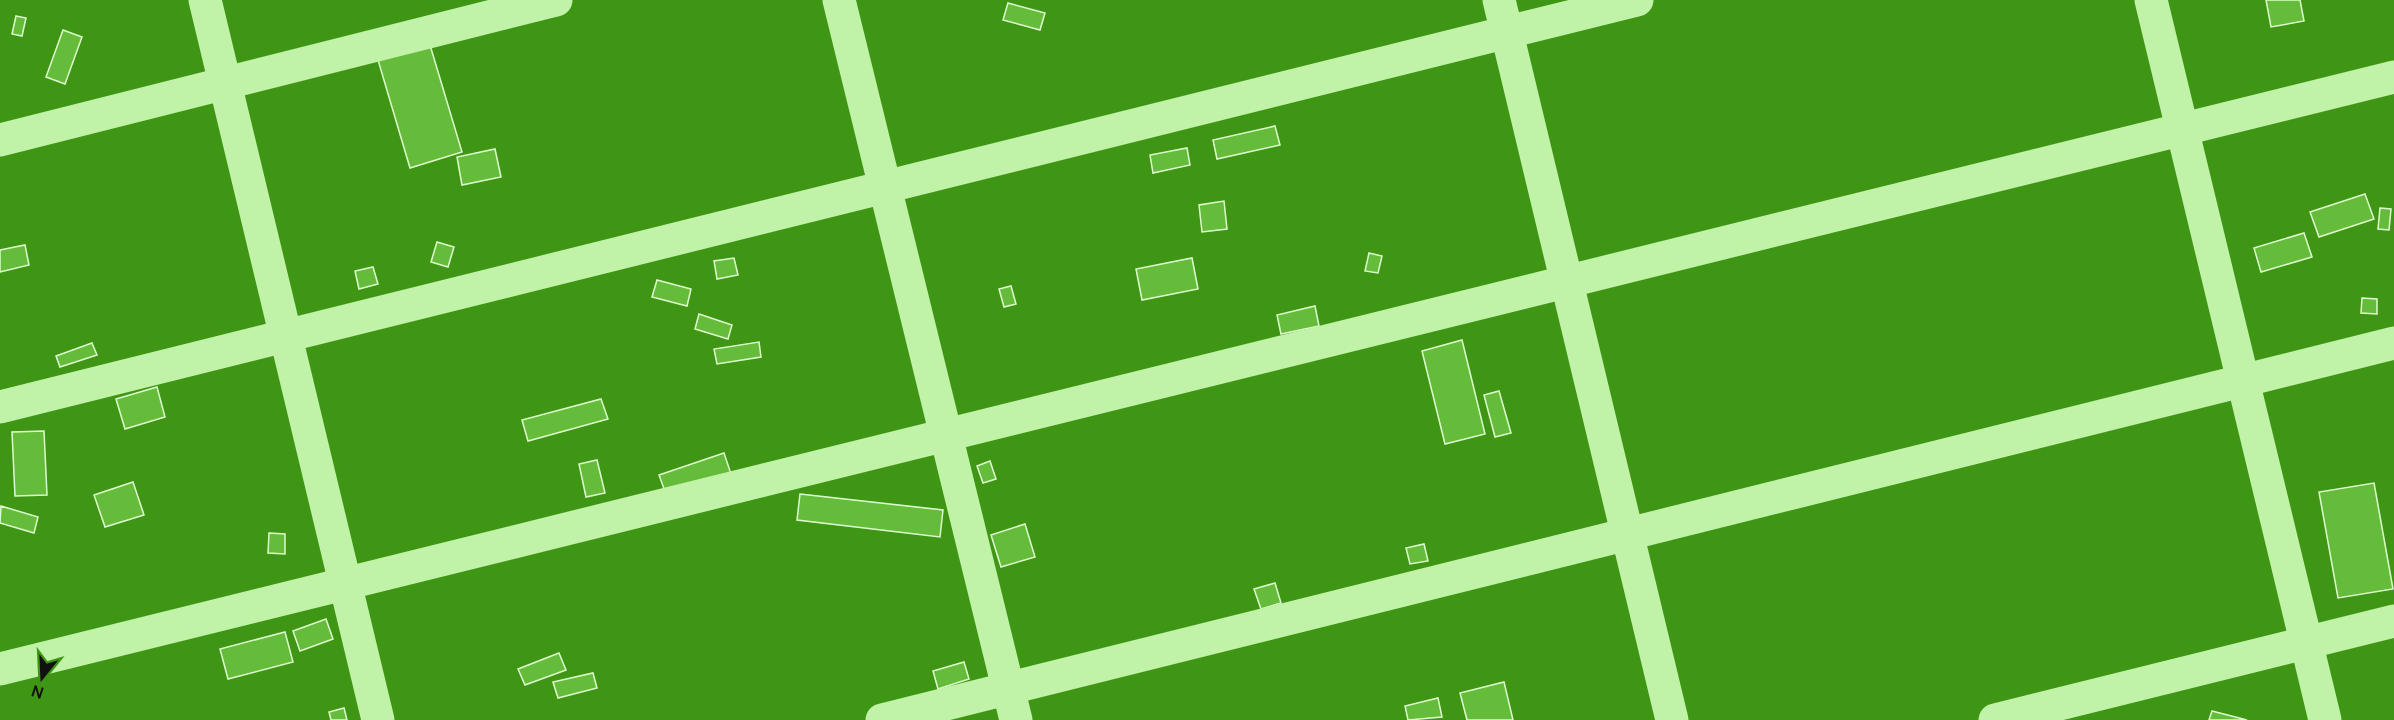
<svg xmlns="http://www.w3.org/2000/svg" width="2394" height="720" font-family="Manrope,sans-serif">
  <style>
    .building { fill: #65bc3a; stroke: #defcce; stroke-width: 1.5 }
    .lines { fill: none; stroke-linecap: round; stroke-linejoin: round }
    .minor { stroke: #c0f2a7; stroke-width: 33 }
  </style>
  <rect width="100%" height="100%" fill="#3f9615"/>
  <g class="building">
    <path d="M2266,0H2300L2304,21L2271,27Z"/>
    <path d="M1008,3L1045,13L1040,30L1003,20Z"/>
    <path d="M16,16L26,18L22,36L12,34Z"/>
    <path d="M63,30L82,37L65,84L46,77Z"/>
    <path d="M430,45L462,152L410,168L378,60Z"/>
    <path d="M1275,126L1280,145L1217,159L1213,140Z"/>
    <path d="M1187,148L1190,165L1153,173L1150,155Z"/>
    <path d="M495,149L501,177L462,185L457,157Z"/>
    <path d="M2365,194L2374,219L2319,237L2310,212Z"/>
    <path d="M1224,201L1227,229L1202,232L1199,205Z"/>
    <path d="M2380,208L2391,209L2389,230L2378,229Z"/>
    <path d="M2304,233L2312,257L2261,272L2254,248Z"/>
    <path d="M437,242L454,247L448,267L431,262Z"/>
    <path d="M25,245L29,265L0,272V250Z"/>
    <path d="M1369,253L1382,256L1378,273L1365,271Z"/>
    <path d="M734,258L738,275L717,279L714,261Z"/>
    <path d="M1192,258L1198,289L1142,300L1136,269Z"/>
    <path d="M373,267L378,284L359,289L355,271Z"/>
    <path d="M657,280L691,289L687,306L652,297Z"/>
    <path d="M1011,286L1016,304L1004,307L999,289Z"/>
    <path d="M2362,298L2377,299V314L2361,313Z"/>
    <path d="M1315,306L1319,326L1281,334L1277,315Z"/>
    <path d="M699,314L732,325L728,339L695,329Z"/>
    <path d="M1462,340L1485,434L1445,444L1422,351Z"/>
    <path d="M759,342L761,357L717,364L714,349Z"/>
    <path d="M92,343L97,355L60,367L56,356Z"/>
    <path d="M157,387L165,417L125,429L116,399Z"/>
    <path d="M1499,391L1511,433L1495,437L1484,395Z"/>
    <path d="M601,399L608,419L528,441L522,420Z"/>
    <path d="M44,431L47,495L15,496L12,432Z"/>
    <path d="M724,453L731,474L667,497L659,475Z"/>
    <path d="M597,460L605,493L586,497L579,464Z"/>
    <path d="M990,461L996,479L983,483L977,466Z"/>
    <path d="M133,482L144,515L105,527L94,495Z"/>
    <path d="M2374,483L2393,589L2338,598L2319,492Z"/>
    <path d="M800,494L943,510L940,537L797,520Z"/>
    <path d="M1,506L38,517L34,533L0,523Z"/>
    <path d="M1025,524L1035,557L1001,567L991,535Z"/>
    <path d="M269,533L285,534V554L268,553Z"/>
    <path d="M1424,544L1428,561L1410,564L1406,548Z"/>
    <path d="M1275,583L1281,603L1261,609L1254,589Z"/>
    <path d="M326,619L333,639L300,651L293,631Z"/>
    <path d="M285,632L293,662L228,679L220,649Z"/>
    <path d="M559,653L566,670L525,685L518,669Z"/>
    <path d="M964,662L969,679L938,689L933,671Z"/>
    <path d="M593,673L597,688L558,698L553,682Z"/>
    <path d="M1504,682L1513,720H1467L1460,693Z"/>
    <path d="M1438,698L1442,717L1408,720L1405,706Z"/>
    <path d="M344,708L347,720H331L329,712Z"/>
    <path d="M2212,711L2247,720H2209Z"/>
  </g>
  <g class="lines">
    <g class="minor">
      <path d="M205,0L378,720"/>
      <path d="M839,0L1016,720"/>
      <path d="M1499,0L1672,720"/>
      <path d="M2151,0L2325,720"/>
      <path d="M0,140L556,0"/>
      <path d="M0,407L1637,0"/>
      <path d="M0,669L2394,77"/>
      <path d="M882,720L2394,343"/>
      <path d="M1995,720L2394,621"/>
    </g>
  </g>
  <g transform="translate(42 678) rotate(198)" stroke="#3f9615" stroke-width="4.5" paint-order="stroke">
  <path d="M0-4.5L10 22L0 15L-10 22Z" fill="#111111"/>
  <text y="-9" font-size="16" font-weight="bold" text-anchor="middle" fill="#111111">N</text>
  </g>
</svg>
